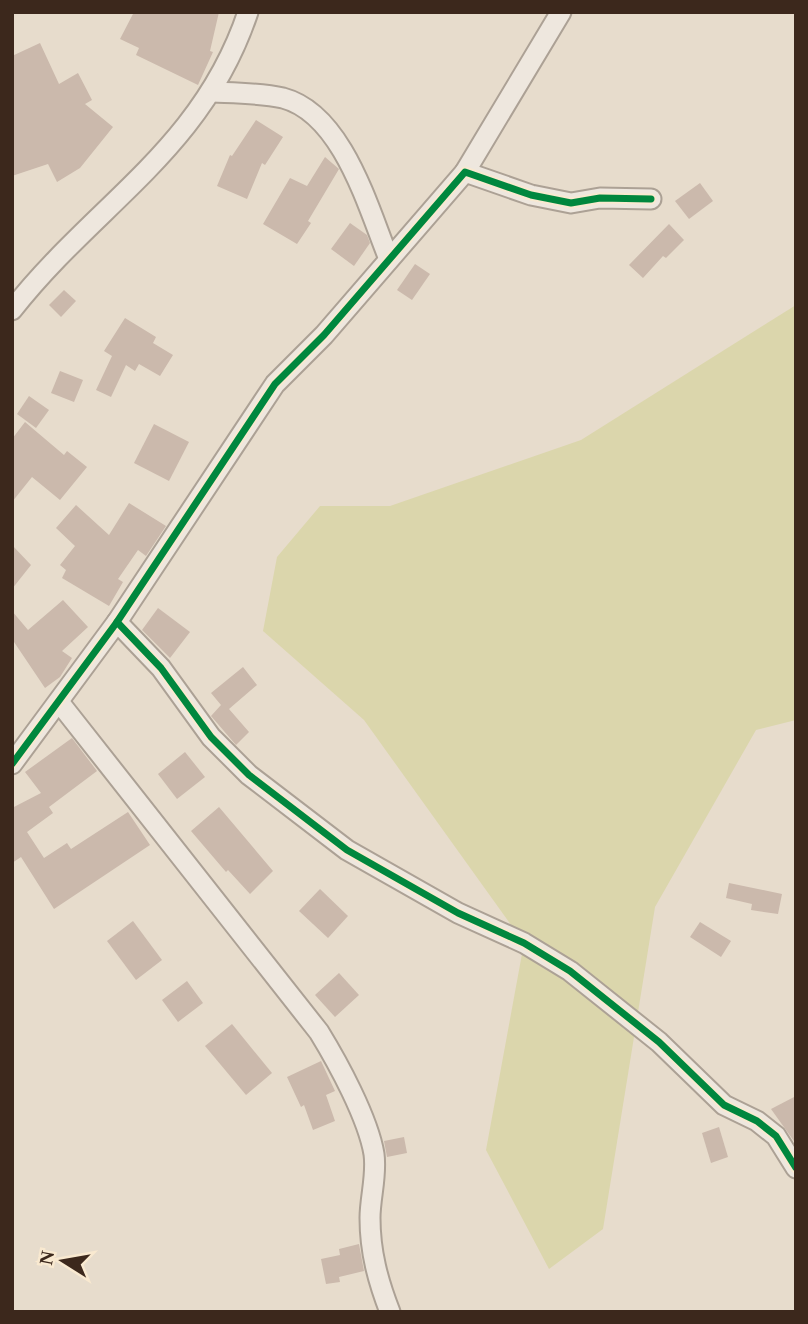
<svg xmlns="http://www.w3.org/2000/svg" width="808" height="1324" font-family="Georgia,serif">
  <style>
    .green { fill: #dbd6ac }
    .building { fill: #cbb9ac }
    .lines { fill: none; stroke-linecap: round; stroke-linejoin: round }
    .minor-casing { stroke: #aca195; stroke-width: 23 }
    .minor { stroke: #eee7de; stroke-width: 19 }
    .cycleway-casing { stroke: #f9e9d0; stroke-width: 11 }
    .cycleway { stroke: #00873e; stroke-width: 7 }
  </style>
  <rect width="100%" height="100%" fill="#e7dccc"/>
  <path class="green" d="M796,305V720L756,730L655,907L603,1229L549,1269L486,1150L524,943L364,720L263,631L277,557L320,506H390L581,440Z"/>
  <g class="building">
    <path d="M134,12H219L210,51L213,52L198,85L136,55L139,48L120,39Z"/>
    <path d="M40,43L59,84L78,73L92,100L85,104L113,127L80,168L57,182L48,164L12,176V56Z"/>
    <path d="M256,120L283,137L265,165L262,163L247,199L217,186L230,155L232,156Z"/>
    <path d="M325,157L339,169L308,221L311,223L297,244L263,224L290,178L307,186Z"/>
    <path d="M700,183L713,201L689,219L675,201Z"/>
    <path d="M350,223L367,235L370,243L354,266L331,249Z"/>
    <path d="M669,224L684,240L666,258L663,256L643,278L629,265Z"/>
    <path d="M415,264L430,274L412,300L397,290Z"/>
    <path d="M64,290L76,301L61,317L49,305Z"/>
    <path d="M125,318L156,337L153,343L173,355L160,376L139,364L135,371L126,365L111,397L96,390L112,356L104,351Z"/>
    <path d="M60,371L83,380L74,402L51,393Z"/>
    <path d="M29,396L49,410L36,428L17,414Z"/>
    <path d="M25,422L64,455L67,451L87,467L60,500L32,477L12,502V439Z"/>
    <path d="M154,424L189,442L169,481L134,463Z"/>
    <path d="M129,503L166,526L146,556L138,550L118,579L123,582L109,606L62,578L66,570L60,565L75,546L56,528L76,505L109,535Z"/>
    <path d="M12,545L31,565L12,589Z"/>
    <path d="M63,600L88,627L62,651L72,658L60,677L45,688L12,639V611L28,630Z"/>
    <path d="M158,608L190,632L170,658L142,630Z"/>
    <path d="M243,667L257,685L229,709L249,732L236,745L211,716L221,705L211,693Z"/>
    <path d="M72,738L97,771L49,807L53,813L27,832L44,858L67,843L71,849L128,812L150,845L54,909L21,857L12,863V808L41,793L25,772Z"/>
    <path d="M185,752L205,777L177,799L158,774Z"/>
    <path d="M219,807L273,871L250,894L228,870L226,872L191,831Z"/>
    <path d="M729,883L782,894L778,914L751,910L752,904L726,898Z"/>
    <path d="M320,889L348,916L328,938L299,911Z"/>
    <path d="M133,921L162,960L136,980L107,941Z"/>
    <path d="M700,922L731,941L721,957L690,937Z"/>
    <path d="M339,973L359,995L335,1017L315,995Z"/>
    <path d="M187,981L203,1003L178,1022L162,1000Z"/>
    <path d="M232,1024L272,1073L246,1095L205,1046Z"/>
    <path d="M321,1061L335,1091L326,1095L335,1121L313,1130L304,1105L301,1107L287,1077Z"/>
    <path d="M796,1096V1144L771,1109Z"/>
    <path d="M719,1127L728,1157L711,1163L702,1133Z"/>
    <path d="M404,1137L407,1153L387,1157L384,1141Z"/>
    <path d="M359,1244L364,1271L339,1277L340,1282L326,1284L321,1259L340,1255L339,1249Z"/>
  </g>
  <g class="lines">
    <g class="minor-casing">
      <g id="minor">
        <path d="M213,92C236,93 260,93 283,98C343,114 368,208 389,259"/>
        <path d="M465,172L561,12"/>
        <path d="M12,310C96,203 202,150 248,12"/>
        <path d="M117,622L161,668L211,737L249,775L347,850L458,913L524,943L570,971L659,1042L724,1105L757,1121L776,1136L796,1168"/>
        <path d="M59,702L319,1032C338,1063 368,1118 374,1154C377,1176 370,1197 370,1218C370,1252 378,1281 390,1312"/>
        <path d="M12,764L117,622L275,384L324,335L465,172L531,195L571,203L600,198L651,199"/>
      </g>
    </g>
    <use href="#minor" class="minor"/>
    <g class="cycleway-casing">
      <g id="cycleway">
        <path d="M117,622L161,668L211,737L249,775L347,850L458,913L524,943L570,971L659,1042L724,1105L757,1121L776,1136L796,1168"/>
        <path d="M12,764L117,622L275,384L324,335L465,172L531,195L571,203L600,198L651,199"/>
      </g>
    </g>
    <use href="#cycleway" class="cycleway"/>
  </g>
  <rect width="808" height="1324" fill="none" stroke="#3c281c" stroke-width="28"/>
  <g transform="translate(63 1261) rotate(281)" stroke="#f9e9d0" stroke-width="5" paint-order="stroke">
  <path d="M0-5L12 26L0 18L-12 26Z" fill="#3c281c"/>
  <text y="-10" font-size="19" font-weight="bold" text-anchor="middle" fill="#3c281c">N</text>
  </g>
</svg>
